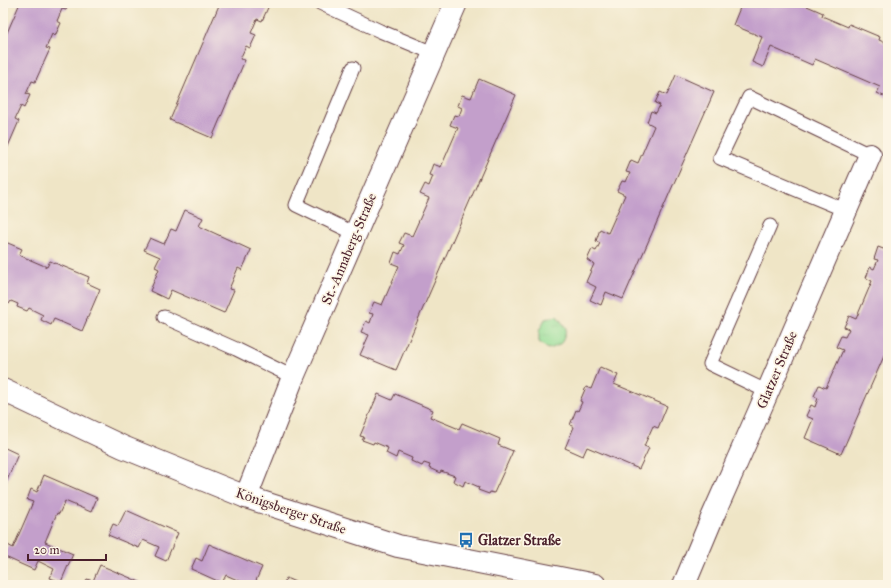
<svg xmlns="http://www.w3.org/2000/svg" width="891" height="588" font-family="'IM FELL Great Primer',serif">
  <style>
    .grass { fill: url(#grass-tufts); stroke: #717e62 }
    .building { fill: #c39fcb }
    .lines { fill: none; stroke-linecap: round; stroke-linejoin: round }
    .lane-casing { stroke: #633d42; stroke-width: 15 }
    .street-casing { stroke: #633d42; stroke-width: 24 }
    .lane { stroke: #fff; stroke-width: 13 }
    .street { stroke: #fff; stroke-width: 22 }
    .labels { text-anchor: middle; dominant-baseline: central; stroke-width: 3.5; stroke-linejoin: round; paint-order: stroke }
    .street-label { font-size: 14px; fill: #4a1f2b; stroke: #fcf5e5 }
    .poi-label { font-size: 14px; font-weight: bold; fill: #4a1f2b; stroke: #fcf5e5; text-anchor: start }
  </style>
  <defs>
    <pattern id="grass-tufts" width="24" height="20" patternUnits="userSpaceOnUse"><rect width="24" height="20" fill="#98de98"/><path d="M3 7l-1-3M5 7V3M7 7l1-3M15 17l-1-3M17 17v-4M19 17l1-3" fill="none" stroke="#84be83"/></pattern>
  </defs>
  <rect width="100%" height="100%" fill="#fcf5e5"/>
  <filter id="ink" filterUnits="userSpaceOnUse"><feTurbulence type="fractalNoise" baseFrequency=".025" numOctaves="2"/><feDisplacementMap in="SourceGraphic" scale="8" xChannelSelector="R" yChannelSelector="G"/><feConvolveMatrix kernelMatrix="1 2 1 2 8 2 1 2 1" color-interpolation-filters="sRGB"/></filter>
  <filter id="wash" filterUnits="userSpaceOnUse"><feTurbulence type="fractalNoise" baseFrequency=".012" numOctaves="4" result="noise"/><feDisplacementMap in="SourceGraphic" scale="16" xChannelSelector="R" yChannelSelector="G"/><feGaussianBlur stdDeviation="0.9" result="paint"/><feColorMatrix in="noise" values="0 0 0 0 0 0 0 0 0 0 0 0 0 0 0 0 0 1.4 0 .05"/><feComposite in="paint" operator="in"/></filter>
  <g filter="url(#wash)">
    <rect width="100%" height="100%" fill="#efe5c6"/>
    <path class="grass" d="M557,316L566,328C564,341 562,346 548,349L539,342V331L545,319Z"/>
    <g id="blocks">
      <g class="building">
        <path d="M20,3H69L66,10L62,9L57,21L61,23L55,36L52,34L46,48L50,49L35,82L32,81L26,94L30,95L24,108L21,106L15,119L19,121L3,158V42Z"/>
        <path d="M220,3H270L262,21L257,19L251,33L256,35L250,48L246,46L240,59L245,60L212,138L170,120Z"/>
        <path d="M742,3H800L823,13L822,16L848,27L849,24L880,37L879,40L888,44V98L877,93L880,87L815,59L812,65L771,47L763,67L752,62L762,37L733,25Z"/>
        <path d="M676,75L714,92L623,299L606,292L601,305L590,300L596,287L586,282L594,264L587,260L592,249L596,251L600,243L596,241L600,229L608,233L625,195L617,191L622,181L626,182L630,173L626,172L631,160L638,163L654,126L647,122L651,111L656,113L660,105L655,103L660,92L667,95Z"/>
        <path d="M479,79L516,95L396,370L360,355L369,335L361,332L366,321L370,323L373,314L369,313L374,302L382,305L399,266L391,263L395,252L400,254L404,245L399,243L404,233L412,236L429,198L420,194L425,184L429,186L433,176L429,175L433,164L441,167L458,128L450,125L454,115L459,116L462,108L458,106L462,95L471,98Z"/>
        <path d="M185,210L203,218L199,226L251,250L242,270L238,268L229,289L234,290L224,313L171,290L167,299L150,291L159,269L155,267L160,257L144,250L150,238L164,244L171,229L176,231Z"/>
        <path d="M3,241L22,249L19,255L47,267L50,261L89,277L87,283L100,289L82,331L54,319L51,325L41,320L43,315L29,308L27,311L17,307L18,304L11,301L9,304L3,301Z"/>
        <path d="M888,245V347L841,454L805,438L813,419L806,416L811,405L815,407L818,398L814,396L819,385L826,388L843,350L836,347L841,336L845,337L849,329L844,327L849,316L856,319L872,281L866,278L870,267L874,269L878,260L874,259L878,247L886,250Z"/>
        <path d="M600,367L618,375L614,384L667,406L658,428L653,426L644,446L649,448L639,469L587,447L583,456L565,448L574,427L570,425L576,410L578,411L582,402L580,401L586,387L591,389Z"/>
        <path d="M378,394L392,400L395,394L433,410L430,417L459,429L462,423L500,439L498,445L513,451L494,493L490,492L489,494L478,490L479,487L465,481L463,486L453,481L455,476L441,471L440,473L429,468L430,465L424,463L422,466L411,461L412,458L398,452L396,458L386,453L388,448L374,442L373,444L362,440L364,437L360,436Z"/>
        <path d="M3,447L18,454L3,490Z"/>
        <path d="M44,475L97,498L91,512L65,501L59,514L57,513L45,542L73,554L61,582L50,578L54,569L38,561L34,570L3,556L8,545L13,548L33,502L27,500L31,489L37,492Z"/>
        <path d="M126,510L178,533L166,561L155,556L159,547L143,540L139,548L108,535L113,524L118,526Z"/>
        <path d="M209,544L262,567L254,585H241L242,582L226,575L222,583L191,569L196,558L202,561Z"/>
        <path d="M100,565L147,585H85L87,579L93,581Z"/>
        <path d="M286,578L302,585H284Z"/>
      </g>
    </g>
  </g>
  <g filter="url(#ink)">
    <use href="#blocks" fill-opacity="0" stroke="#633d42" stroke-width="1"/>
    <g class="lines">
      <g class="lane-casing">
        <g id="lane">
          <path d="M320,3L380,31L433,53"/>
          <path d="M353,68L296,205L356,234"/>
          <path d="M845,210L720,158L749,97L870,155"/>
          <path d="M164,317L236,349L293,377"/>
          <path d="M768,392L710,364L770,226"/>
        </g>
      </g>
      <g class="street-casing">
        <g id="street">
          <path d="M3,390L123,447L246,497L398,546L595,585"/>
          <path d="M246,497L293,377L456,3"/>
          <path d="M684,585L712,518L758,414L870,155"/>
        </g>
      </g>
      <use href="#lane" class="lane"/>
      <use href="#street" class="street"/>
    </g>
  </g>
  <defs>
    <g id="bus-bare" transform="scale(1.2)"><path d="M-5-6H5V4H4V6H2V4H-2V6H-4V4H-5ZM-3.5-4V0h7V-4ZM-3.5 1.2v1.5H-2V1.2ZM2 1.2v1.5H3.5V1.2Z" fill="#1f6fb2" stroke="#fcf5e5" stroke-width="2.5" paint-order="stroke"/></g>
  </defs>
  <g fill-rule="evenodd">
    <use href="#bus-bare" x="466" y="540"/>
  </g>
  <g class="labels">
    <g class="street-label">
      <text transform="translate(349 249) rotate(-67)">St.-Annaberg-Straße</text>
      <text transform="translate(777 370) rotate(-67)">Glatzer Straße</text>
      <text transform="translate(291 511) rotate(19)">Königsberger Straße</text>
    </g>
    <g class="poi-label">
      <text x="478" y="540">Glatzer Straße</text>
    </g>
  </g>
  <rect width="891" height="588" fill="none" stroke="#fcf5e5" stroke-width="16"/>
  <path d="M28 554v6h78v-6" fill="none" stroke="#4a1f2b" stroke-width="2"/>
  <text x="34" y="554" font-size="12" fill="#4a1f2b" stroke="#fcf5e5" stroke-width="3" paint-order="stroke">20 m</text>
</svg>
